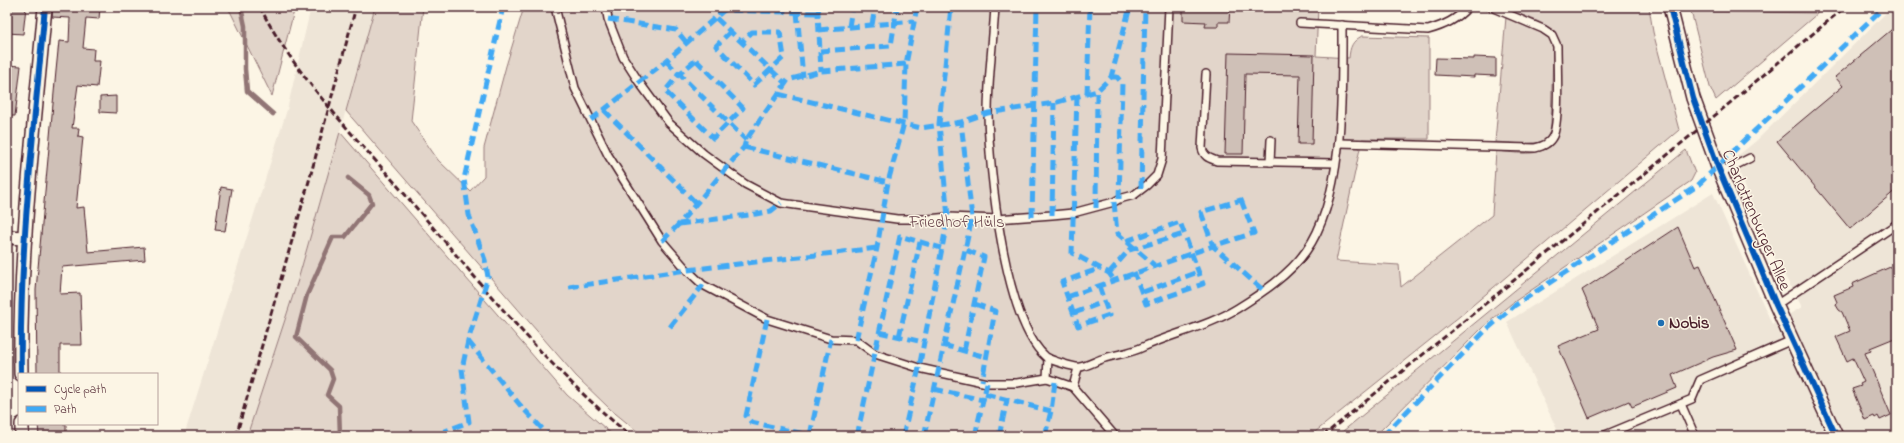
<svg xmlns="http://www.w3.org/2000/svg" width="1904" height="443" font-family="'Indie Flower',sans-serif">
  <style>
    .built { fill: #eee5d7 }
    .green { fill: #e2d5ca; stroke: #967a7a }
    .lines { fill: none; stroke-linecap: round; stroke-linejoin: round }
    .stream { stroke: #917474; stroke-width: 4.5 }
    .building { fill: #cfc0b7; stroke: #4a1f2b }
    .service-casing { stroke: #4a1f2b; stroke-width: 10 }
    .minor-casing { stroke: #4a1f2b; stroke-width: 16 }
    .service { stroke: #fcf5e5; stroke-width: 7 }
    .minor { stroke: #fcf5e5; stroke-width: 13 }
    .rail { stroke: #4a1f2b; stroke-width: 3; stroke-dasharray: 6 3; stroke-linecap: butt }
    .quiet { stroke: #3fa9f5; stroke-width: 5; stroke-dasharray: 10 5; stroke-linecap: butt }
    .cycleway-casing { stroke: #fcf5e5; stroke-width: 8 }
    .cycleway { stroke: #0057b8; stroke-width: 6 }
    .poi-dot { fill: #1f6fb2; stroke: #fcf5e5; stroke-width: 1.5 }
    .labels { text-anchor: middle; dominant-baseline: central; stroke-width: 3; stroke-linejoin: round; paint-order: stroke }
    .street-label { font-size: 17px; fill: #4a1f2b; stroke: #fcf5e5 }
    .park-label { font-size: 17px; fill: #704c53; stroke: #fcf5e5 }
    .poi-label { font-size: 17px; font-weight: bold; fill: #4a1f2b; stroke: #fcf5e5; text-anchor: start }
  </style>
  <rect width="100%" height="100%" fill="#fcf5e5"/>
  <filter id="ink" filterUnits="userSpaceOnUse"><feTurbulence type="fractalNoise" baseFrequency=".025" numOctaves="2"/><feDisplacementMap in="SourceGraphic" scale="8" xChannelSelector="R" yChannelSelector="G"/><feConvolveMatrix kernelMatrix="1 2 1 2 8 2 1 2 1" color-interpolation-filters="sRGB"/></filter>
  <g filter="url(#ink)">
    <g class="built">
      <path d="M311,7H375L298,280L247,436H184L287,110Z"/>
      <path d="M1690,7H1826L1818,13L1691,11Z"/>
      <path d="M1892,7H1897V436H1560L1507,322L1713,193L1772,324L1802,307L1771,251L1734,159L1756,141Z"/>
    </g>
    <g class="green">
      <path d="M227,7H295L272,96L231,13Z"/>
      <path d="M375,7H423L411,121L438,160L470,191L484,176V148L506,66L524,7H1318L1316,56L1349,58C1350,47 1352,41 1362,36L1429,38V139H1362L1336,261L1399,265L1401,287L1492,215L1496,151C1511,152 1533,157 1547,148C1551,147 1555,141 1557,137C1561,122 1564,46 1556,34C1548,22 1516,14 1502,7H1649L1653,32L1679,130L1460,316L1310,436H643L610,409L576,376L346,111Z"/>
      <path d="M1691,11L1818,13L1716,100L1710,87Z"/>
      <path d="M1506,17L1540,32L1550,39L1553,48L1551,124L1549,136L1542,142L1524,144L1495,142Z"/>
      <path d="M340,132L567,395L614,436H247L298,280Z"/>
      <path d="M1686,150L1695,173L1691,181L1511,304L1482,328L1375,436H1337Z"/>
    </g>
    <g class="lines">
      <g class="stream">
        <path d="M241,7L245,26V69L247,91L273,114"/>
        <path d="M340,436L339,406L327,395L333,379L330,370L296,337L307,295L333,237H345L372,203L369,195L348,178"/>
      </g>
    </g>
    <g class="building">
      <path d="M7,7H26L23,34L7,33Z"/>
      <path d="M53,7H100L99,19L86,18L83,48L94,49L93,61H100L97,87L78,85L72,128H79L78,136L83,137L76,208L84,207L88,252L144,247L145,260L62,267L60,294L80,293L82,345H60V374H37L36,290L56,71L59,41L69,42L70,18L52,17Z"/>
      <path d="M1183,7H1230L1229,22H1218V27H1205L1206,22L1183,21Z"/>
      <path d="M1897,25V189L1850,229L1777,141L1843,86L1835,77Z"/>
      <path d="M1228,53L1314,55L1312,144H1298L1300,75L1245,74L1243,154H1225Z"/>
      <path d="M1474,57L1496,58V76L1474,75V77L1435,75L1436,58L1474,59Z"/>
      <path d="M7,65L21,66L15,116H7Z"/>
      <path d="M116,96V113L100,112V97Z"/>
      <path d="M221,187L232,189L225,231L215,230Z"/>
      <path d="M1678,227L1695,267L1700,265L1737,350L1713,357L1672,375L1677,388L1632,407L1629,401L1589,418L1558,346L1599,329L1582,290Z"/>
      <path d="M1897,264V337L1870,348L1871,351L1865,353L1891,415L1880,420L1878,416L1875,418L1874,416L1865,420L1852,389L1861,386L1860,384L1864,382L1853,358L1847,361L1836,337L1850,331L1842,312L1839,310L1836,305L1837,302L1834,295L1853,287L1852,284Z"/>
      <path d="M38,424H66V436H39Z"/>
    </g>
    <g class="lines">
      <g class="service-casing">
        <g id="service">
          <path d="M555,7L575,88L608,155L662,241L687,270L703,285L767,319L831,339L856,340L875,354L919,368L987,383H1017L1047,378"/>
          <path d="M606,7L608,19L623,57L639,82L669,123L704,154L745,184L781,203L897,219H929L948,217L997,219L1052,215L1073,213L1114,202L1119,199L1134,195L1147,185L1157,175L1162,159L1169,7"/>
          <path d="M995,7C993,42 988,79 988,114C989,169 1004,321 1046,357C1050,360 1075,368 1080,367C1088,366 1097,360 1105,358C1118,354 1131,353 1143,347C1174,333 1209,326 1238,308C1262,293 1289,275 1306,251C1345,197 1342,90 1342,25"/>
          <path d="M1300,23L1428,30C1445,25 1456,20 1468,7"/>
          <path d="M1206,74L1202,148C1204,157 1209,158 1217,161L1335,163"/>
          <path d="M1339,143L1535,148C1543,146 1549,144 1553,136C1560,121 1557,66 1557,46L1552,35L1543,29L1491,7"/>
          <path d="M1270,162L1271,140"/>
          <path d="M1720,173L1750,158"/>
          <path d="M1776,305L1897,224"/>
          <path d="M1048,358L1047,378L1073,387L1115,436"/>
          <path d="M1073,387L1078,368"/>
          <path d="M1681,404L1695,436"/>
          <path d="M1605,435L1692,399L1700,380L1792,340"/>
        </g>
      </g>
      <g class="minor-casing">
        <g id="minor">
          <path d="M1670,7L1693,98L1718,167L1776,305L1836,436"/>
          <path d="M7,237L25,238"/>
          <path d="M21,374C19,251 34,129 45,7"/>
          <path d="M22,424V436"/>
        </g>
      </g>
      <use href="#service" class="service"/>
      <use href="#minor" class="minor"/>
      <g class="rail">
        <path d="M260,7C294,74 353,134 402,191C475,276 544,366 631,436"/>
        <path d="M236,436L309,181L356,7"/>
        <path d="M1323,436L1653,167L1845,7"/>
      </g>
      <g class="quiet">
        <path d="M819,7L818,13L821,71"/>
        <path d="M797,12L803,77"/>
        <path d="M716,18L785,83"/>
        <path d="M608,19L676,30L686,42"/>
        <path d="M872,25L875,7"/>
        <path d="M849,27L852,7"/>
        <path d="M819,30L914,21"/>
        <path d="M731,31L716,46L754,85L784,57L780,32H752L743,41"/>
        <path d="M820,51L891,46L897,7"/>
        <path d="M696,60L743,108L713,138L665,91L679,74Z"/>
        <path d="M666,61L746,140"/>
        <path d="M1111,77H1117L1122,83L1119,199"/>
        <path d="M778,94L921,128L961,122L988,113L1054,103L1097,91L1111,77L1130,7"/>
        <path d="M1087,94L1090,7"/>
        <path d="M1077,96L1072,253L1109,273L1114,280"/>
        <path d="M604,110L696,203"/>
        <path d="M591,120L666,61L724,10L818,13"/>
        <path d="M744,147L888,182"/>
        <path d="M1141,188L1145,7"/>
        <path d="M1241,200L1254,233L1213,246L1201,212Z"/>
        <path d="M1114,202L1117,233L1154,265"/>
        <path d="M1096,208L1097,91"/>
        <path d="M1052,215L1054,103"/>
        <path d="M1032,217L1037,7"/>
        <path d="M679,224L756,214L771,211L781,203"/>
        <path d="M662,241L679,224L744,147L746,140L788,80L821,71L906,64"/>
        <path d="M1126,241L1180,222L1203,284L1146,304L1134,272"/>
        <path d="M1109,273L1129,250L1184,234"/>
        <path d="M1099,286L1109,315L1078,326L1062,282L1101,268"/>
        <path d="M569,287L687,270L877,248"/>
        <path d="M1143,292L1198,272"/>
        <path d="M1067,297L1213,246L1263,290"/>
        <path d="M975,304L995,311L982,381"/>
        <path d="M1074,313L1104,302"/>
        <path d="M767,319L746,416L751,422L813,436"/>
        <path d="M670,327L703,285"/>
        <path d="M879,332L923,342"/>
        <path d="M899,337L920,242"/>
        <path d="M856,340L877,248L888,182L904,123L906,64L917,7"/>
        <path d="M468,341L520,405L549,436"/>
        <path d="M943,345L986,357"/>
        <path d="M964,351L984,257L965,250"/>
        <path d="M934,389L983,400"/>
        <path d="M985,394L1051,411"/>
        <path d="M810,435L831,339"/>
        <path d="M442,436L445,431L469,422L462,369L468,341L488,277L485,260L469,215L464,179L503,7"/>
        <path d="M857,436L900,236L941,248"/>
        <path d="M903,436L919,368L948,217L939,124L951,7"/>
        <path d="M924,436L972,218L961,122"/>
        <path d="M975,436L987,383"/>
        <path d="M999,436L1007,400"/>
        <path d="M1045,436L1051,411L1055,382"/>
        <path d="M1383,436L1485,331L1514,306L1697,186L1884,7"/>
      </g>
      <g class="cycleway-casing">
        <g id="cycleway">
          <path d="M1670,7L1693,98L1718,167L1776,305L1836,436"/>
          <path d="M21,374C19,251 34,129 45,7"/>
        </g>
      </g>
      <use href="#cycleway" class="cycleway"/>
    </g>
  </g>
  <circle class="poi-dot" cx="1661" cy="323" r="4"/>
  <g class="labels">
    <g class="street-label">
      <text transform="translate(1756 220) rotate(67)">Charlottenburger Allee</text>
    </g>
    <g class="park-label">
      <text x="957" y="222">Friedhof Hüls</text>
    </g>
    <g class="poi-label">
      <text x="1669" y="323">Nobis</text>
    </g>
  </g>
  <rect width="1904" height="443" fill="none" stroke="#fcf5e5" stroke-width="24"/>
  <rect x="12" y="12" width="1880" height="419" fill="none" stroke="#4a1f2b" stroke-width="1.5" filter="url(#ink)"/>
  <rect x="18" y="373" width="140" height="52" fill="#fcf5e5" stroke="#b59f9b"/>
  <rect x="26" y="386" width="20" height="6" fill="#0057b8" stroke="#b59f9b"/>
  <text x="54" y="393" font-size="12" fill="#4a1f2b">Cycle path</text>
  <rect x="26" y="406" width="20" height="6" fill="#3fa9f5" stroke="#b59f9b"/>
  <text x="54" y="413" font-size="12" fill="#4a1f2b">Path</text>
</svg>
